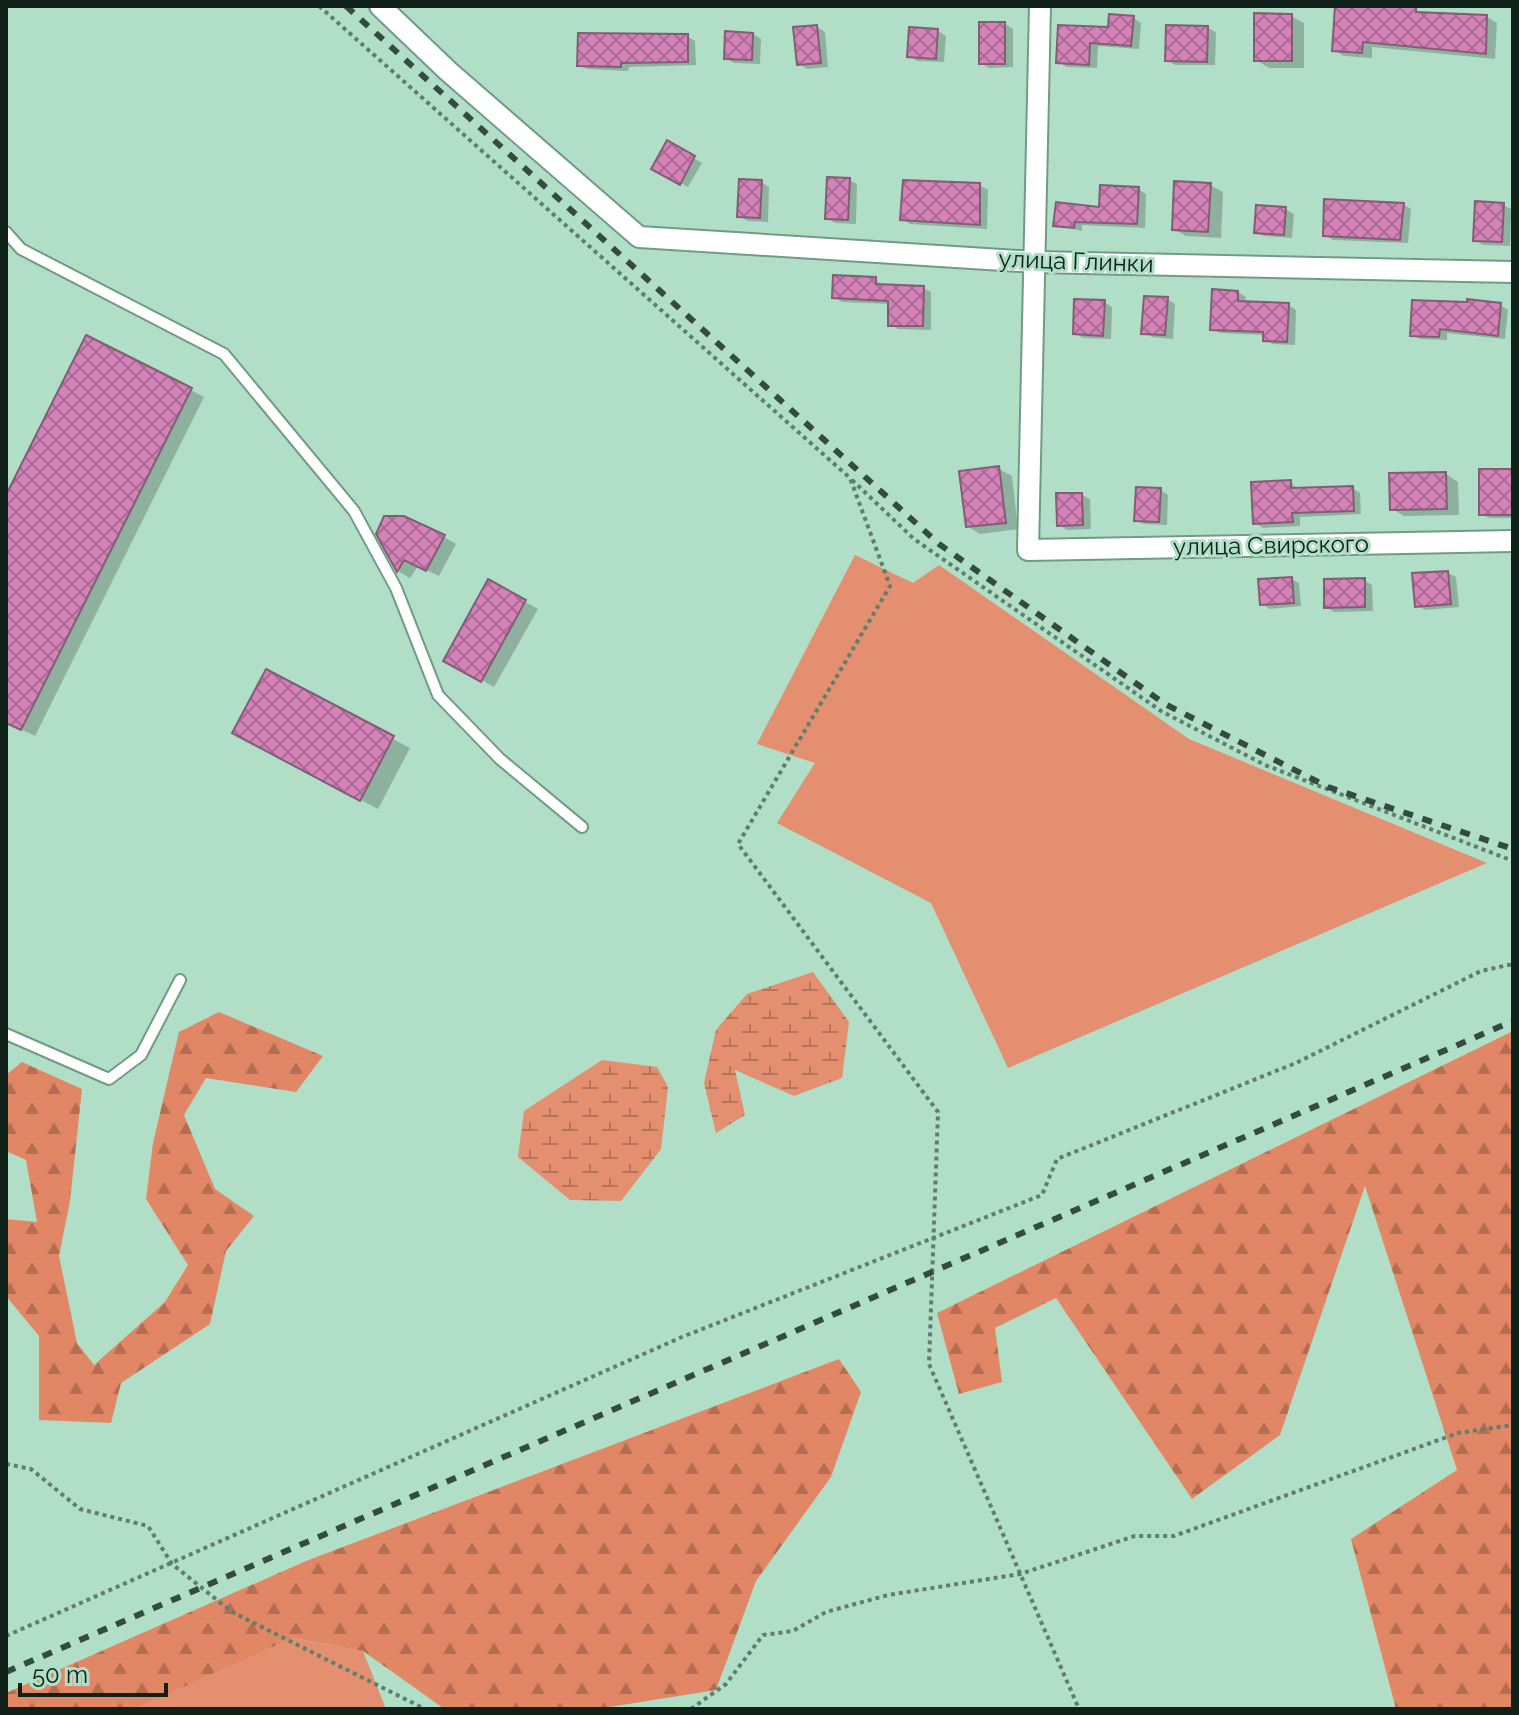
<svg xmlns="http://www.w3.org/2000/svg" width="1519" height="1715" font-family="Raleway,sans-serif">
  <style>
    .forest { fill: url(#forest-firs) }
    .wetland { fill: url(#wetland-marsh) }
    .garden { fill: #e38f70 }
    .shadow { fill: #0003 }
    .building { fill: url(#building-cross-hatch); stroke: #825e75; stroke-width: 2 }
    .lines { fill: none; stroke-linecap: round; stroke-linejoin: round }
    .lane-casing { stroke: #719b85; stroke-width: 14 }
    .street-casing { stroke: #719b85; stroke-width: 24 }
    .path { stroke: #5f7f6e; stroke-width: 4; stroke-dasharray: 4 4; stroke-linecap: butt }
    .lane { stroke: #fff; stroke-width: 10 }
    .street { stroke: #fff; stroke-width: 20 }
    .rail { stroke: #344c40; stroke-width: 6; stroke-dasharray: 10 10; stroke-linecap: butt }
    .labels { text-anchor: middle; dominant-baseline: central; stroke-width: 6; stroke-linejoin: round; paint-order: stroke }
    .street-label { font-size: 24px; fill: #0f2118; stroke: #b1dec6 }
  </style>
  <defs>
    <pattern id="forest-firs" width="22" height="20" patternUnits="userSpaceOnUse" patternTransform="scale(2)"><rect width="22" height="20" fill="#e28765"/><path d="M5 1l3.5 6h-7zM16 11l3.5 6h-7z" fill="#b66e52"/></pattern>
    <pattern id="wetland-marsh" width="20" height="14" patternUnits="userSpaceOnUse" patternTransform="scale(2)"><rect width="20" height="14" fill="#e38f70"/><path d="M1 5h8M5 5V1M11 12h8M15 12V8" fill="none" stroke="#b6745b"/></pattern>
    <pattern id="building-cross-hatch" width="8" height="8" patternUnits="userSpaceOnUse" patternTransform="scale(2)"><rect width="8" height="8" fill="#d482b7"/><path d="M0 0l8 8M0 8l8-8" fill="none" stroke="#aa6a94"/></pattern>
  </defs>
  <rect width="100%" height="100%" fill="#b1dec6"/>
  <g class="forest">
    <path d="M219,1012L323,1056L296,1092L206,1078L184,1115L215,1189L254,1216L226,1251L210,1324L121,1383L111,1423L39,1420V1336L6,1296V1219L37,1222L26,1160L6,1151V1075L22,1062L82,1089L70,1201L59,1256L77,1343L94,1365L165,1302L188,1265L146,1199L153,1143L179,1032Z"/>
    <path d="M1513,1031V1709H1396L1351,1539L1457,1470L1365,1186L1280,1435L1192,1499L1056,1298L995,1328L1002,1382L959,1394L937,1313Z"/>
    <path d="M839,1359L861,1392L831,1477L756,1581L716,1690L597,1709L443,1708L363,1651L293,1638L135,1709H6V1693L306,1561Z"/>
  </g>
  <g class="wetland">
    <path d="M813,972L849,1022L842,1078L794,1096L735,1070L745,1115L716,1133L704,1083L716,1030L747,994Z"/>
    <path d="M602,1060L657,1067L668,1087L661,1149L621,1201L570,1200L518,1157L524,1111Z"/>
  </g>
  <g class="garden">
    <path d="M855,555L913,583L939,565L1189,739L1487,863L1008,1068L931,903L777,823L815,763L757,744Z"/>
    <path d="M292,1638L363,1651L386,1709H135Z"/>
  </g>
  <g class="shadow">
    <path d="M1415,9L1425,15L1487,17L1497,23L1495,59L1372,47V58L1344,56L1334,50Z"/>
    <path d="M1291,16L1304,23V68H1269L1256,60Z"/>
    <path d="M1133,18L1141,23L1139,49L1098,46L1097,68L1067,67L1059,62Z"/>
    <path d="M1005,24L1013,29V67L989,68L981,63Z"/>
    <path d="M817,27L825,32L828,67L807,69L799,64Z"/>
    <path d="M1208,28L1216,32L1215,65H1175L1167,60Z"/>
    <path d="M938,31L946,36L944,62L917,61L909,56Z"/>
    <path d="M753,34L761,39L760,64L734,63L726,58Z"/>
    <path d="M687,36L695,41L696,65L629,67L628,71L587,69L579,65Z"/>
    <path d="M667,143L702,163L688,187L654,168Z"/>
    <path d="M849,180L857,184L856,224L835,223L827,218Z"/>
    <path d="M761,182L769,187L768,222L748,221L739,216Z"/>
    <path d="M979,185L988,190L987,229L910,224L902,219Z"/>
    <path d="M1210,185L1223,192L1221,238L1186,236L1174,229Z"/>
    <path d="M1138,189L1146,194L1145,228L1082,225V231L1055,225L1101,209Z"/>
    <path d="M1403,204L1411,209L1408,243L1333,240L1325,235Z"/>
    <path d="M1503,205L1511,209L1510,246L1483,245L1475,240Z"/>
    <path d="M1285,209L1294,214L1292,238L1264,236L1256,232Z"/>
    <path d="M875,279L883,287L923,288L931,292V330L898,329L890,324V304L842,302L834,297Z"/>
    <path d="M1238,292L1246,297L1245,303L1288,305L1296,310L1295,345L1273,344L1265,340V335L1220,333L1212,329Z"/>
    <path d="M1167,299L1175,304L1173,339L1152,337L1144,332Z"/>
    <path d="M1104,302L1112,307L1111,339L1083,338L1075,333Z"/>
    <path d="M1500,305L1508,310L1505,339L1447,333V340L1420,339L1412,335Z"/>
    <path d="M191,390L204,397L35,736L6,722V500Z"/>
    <path d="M999,469L1012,476L1018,529L980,534L967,526Z"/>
    <path d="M1513,471V518H1489L1481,514Z"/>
    <path d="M1446,474L1458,482L1459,515L1404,516L1392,509Z"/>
    <path d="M1290,482L1299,490L1352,488L1360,493L1361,514L1300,517V526L1263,528L1255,523Z"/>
    <path d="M1160,490L1168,495L1167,525L1144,524L1136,520Z"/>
    <path d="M1082,495L1090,499L1091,529L1067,530L1059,525Z"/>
    <path d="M378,534L444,537L456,544L439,576L418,566L410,578L398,571Z"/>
    <path d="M1448,573L1456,577L1459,607L1425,610L1417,605Z"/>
    <path d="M1291,579L1299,583L1301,606L1270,609L1262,604Z"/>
    <path d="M1364,580L1372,585L1373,611L1334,612L1326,607Z"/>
    <path d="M489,582L538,609L494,687L446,660Z"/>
    <path d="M267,672L410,748L378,809L252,742Z"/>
  </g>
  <g class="building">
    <path d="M1335,6H1400L1416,7V12L1487,15L1486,54L1363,42L1362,53L1332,51Z"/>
    <path d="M1254,13L1292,14V61H1254Z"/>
    <path d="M1109,14L1134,16L1131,46L1090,43L1089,65L1056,63L1058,25L1108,27Z"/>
    <rect x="979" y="22" width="26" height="42"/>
    <path d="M817,25L821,63L797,65L793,27Z"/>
    <path d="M1166,25L1208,26L1207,62L1165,61Z"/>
    <path d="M909,27L938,29L936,59L907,57Z"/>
    <path d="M725,31L753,33L752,60L724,59Z"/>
    <path d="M578,33L688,34V62L621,63V67L577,66Z"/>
    <path d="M667,140L695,156L680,185L651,169Z"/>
    <path d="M827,177L850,178L848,220L825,219Z"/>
    <path d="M739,179L762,180L760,218L737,217Z"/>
    <path d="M903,180L980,183V225L900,220Z"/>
    <path d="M1174,181L1211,183L1208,232L1172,230Z"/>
    <path d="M1100,185L1139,187L1137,224L1075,222L1074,228L1053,226L1056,202L1099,207Z"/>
    <path d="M1324,199L1404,203L1400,240L1323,236Z"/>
    <path d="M1475,201L1504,203L1502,242L1473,241Z"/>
    <path d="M1256,205L1286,207L1284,235L1254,233Z"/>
    <path d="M833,275L876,277V284L924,286L923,326H888V301L832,298Z"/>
    <path d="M1212,289L1238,291V301L1289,303L1287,342L1263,341V332L1210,330Z"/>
    <path d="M1144,296L1168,297L1165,335L1141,334Z"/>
    <path d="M1074,299L1105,300L1103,336L1073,334Z"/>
    <path d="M1467,299L1501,303L1498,336L1440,329L1439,337L1410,336L1412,300L1467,302Z"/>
    <path d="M86,335L192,388L21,730L6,723V495Z"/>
    <path d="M999,466L1006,523L966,527L959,471Z"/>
    <rect x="1479" y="469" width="34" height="46"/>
    <path d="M1446,472L1447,509L1390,510L1389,473Z"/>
    <path d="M1291,480V488L1353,486L1354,511L1292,513L1293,522L1253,524L1251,482Z"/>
    <path d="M1136,487L1161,488L1159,522L1134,521Z"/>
    <path d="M1056,493H1082L1083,525L1057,526Z"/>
    <path d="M384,516H404L445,535L426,571L404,560L397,572L376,534Z"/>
    <path d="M1448,571L1451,604L1415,607L1412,573Z"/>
    <path d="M1292,577L1294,603L1260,605L1258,579Z"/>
    <path d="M1365,578V607L1324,608V579Z"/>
    <path d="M488,579L526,600L481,682L443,661Z"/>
    <path d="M266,669L394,736L360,801L232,733Z"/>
  </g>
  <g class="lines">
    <g class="lane-casing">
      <g id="lane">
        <path d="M6,232L21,249L224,354L354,511L396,588L438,695L500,759L582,827"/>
        <path d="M6,1034L109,1079L141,1055L180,980"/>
      </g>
    </g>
    <g class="street-casing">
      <g id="street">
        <path d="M380,6L448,71L639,237L1035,262L1513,272"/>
        <path d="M1040,6L1028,550L1513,541"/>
      </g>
    </g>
    <g class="path">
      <path d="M319,6L850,478L890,586L738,844L938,1112L929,1364L1079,1709"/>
      <path d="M852,480L914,539L1161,711L1265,765L1513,861"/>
      <path d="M6,1464L31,1469L80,1509L148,1526L172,1564L232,1612L425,1709"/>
      <path d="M6,1636L682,1337L1042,1195L1057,1159L1296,1063L1481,971L1513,964"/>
      <path d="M691,1709L726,1684L763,1635L793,1631L826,1612L888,1595L1020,1574L1135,1536H1174L1458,1433L1513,1425"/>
    </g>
    <use href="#lane" class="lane"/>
    <use href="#street" class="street"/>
    <g class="rail">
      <path d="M346,6L939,544L1165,704L1328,787L1513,849"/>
      <path d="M6,1672L1513,1021"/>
    </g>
  </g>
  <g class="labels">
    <g class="street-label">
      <text transform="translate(1076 261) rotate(2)">улица Глинки</text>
      <text transform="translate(1271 545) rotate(-1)">улица Свирского</text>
    </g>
  </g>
  <rect width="1519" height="1715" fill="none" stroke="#0f2118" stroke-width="16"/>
  <path d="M20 1683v12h146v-12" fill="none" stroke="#0f2118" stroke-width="4"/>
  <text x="32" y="1683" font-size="24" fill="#0f2118" stroke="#b1dec6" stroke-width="6" paint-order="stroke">50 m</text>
</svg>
